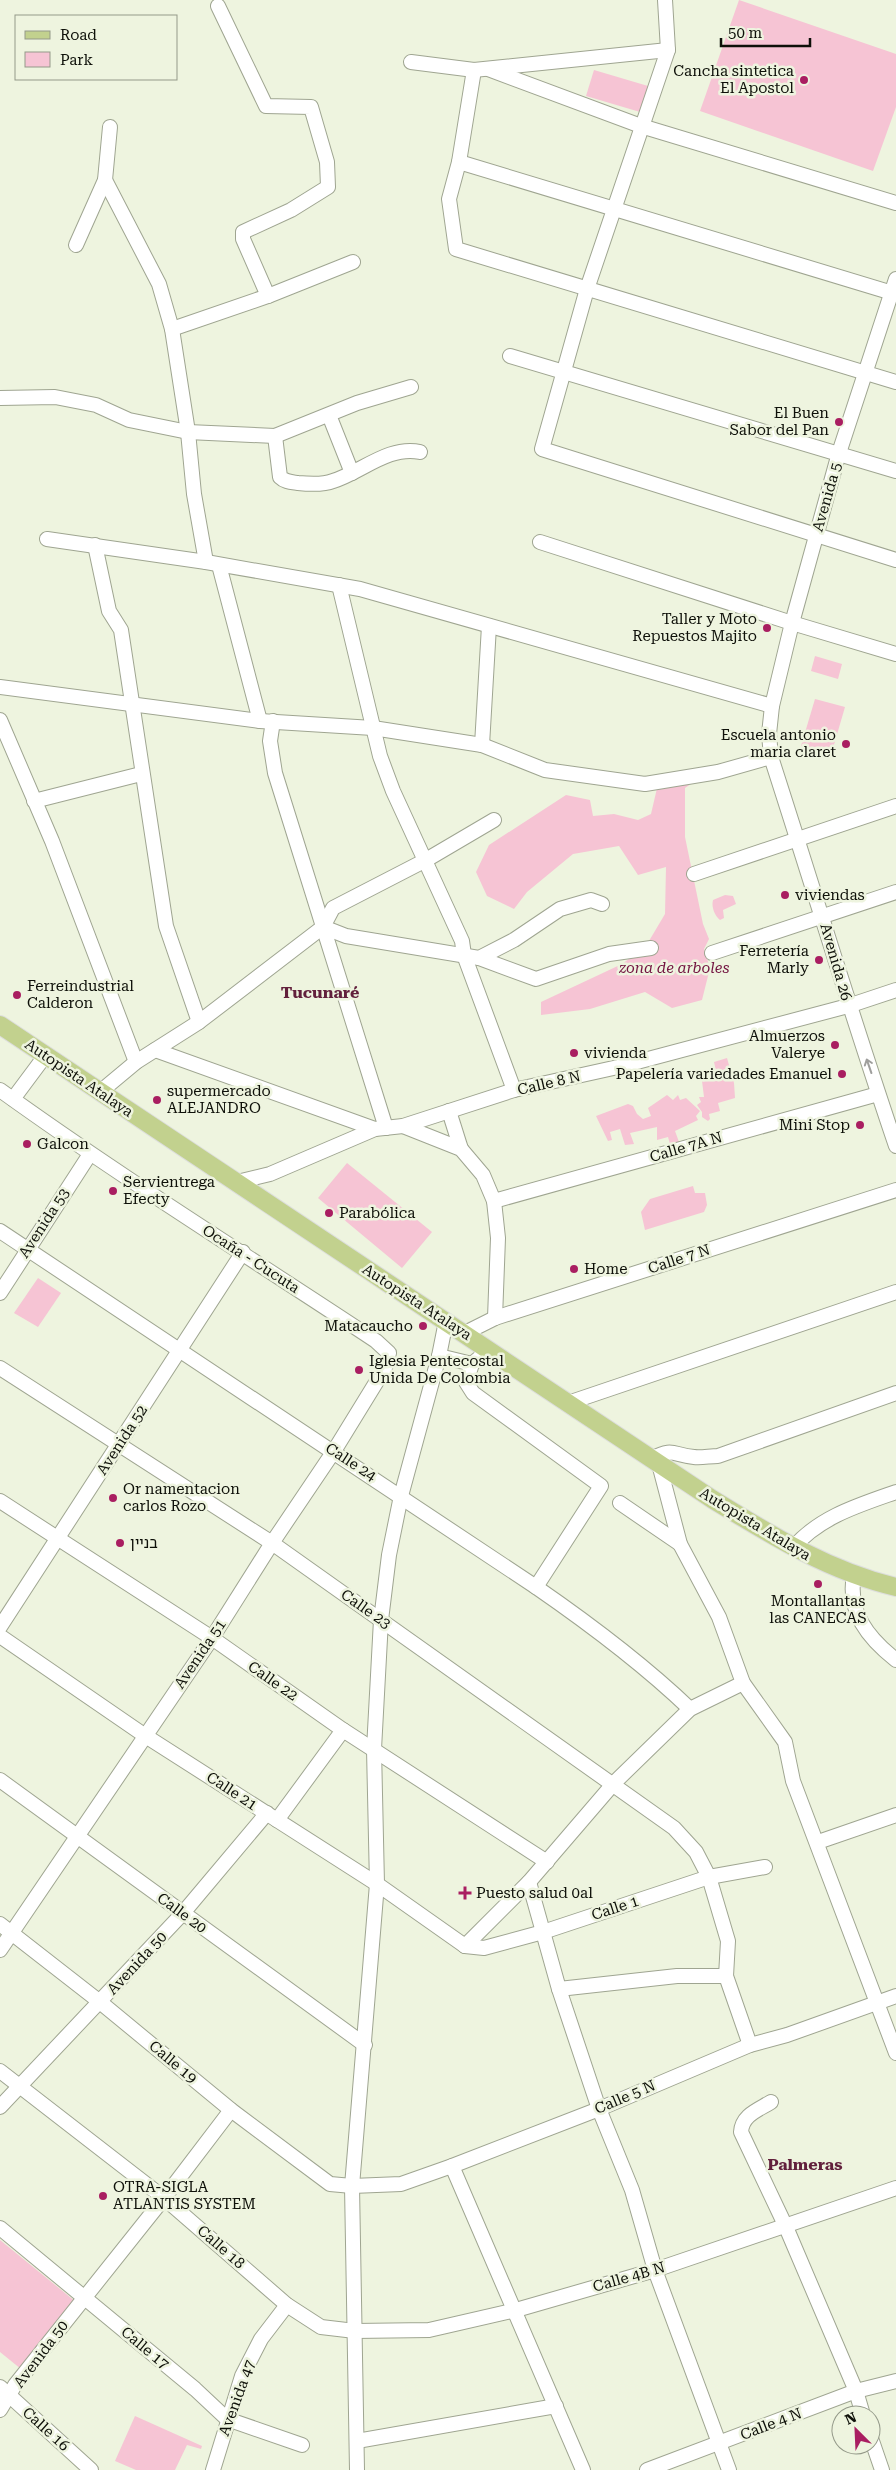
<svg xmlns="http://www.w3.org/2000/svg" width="896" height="2470" font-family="'Roboto Serif','Noto Sans Hebrew',serif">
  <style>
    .green { fill: #f6c4d4 }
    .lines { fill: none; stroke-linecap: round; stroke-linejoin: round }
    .minor-casing { stroke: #9fa591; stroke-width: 16 }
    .major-casing { stroke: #dddedd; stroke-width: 20 }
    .minor { stroke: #fff; stroke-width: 14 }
    .major { stroke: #c2d18e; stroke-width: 18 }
    .oneway { stroke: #9f9f9d }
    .poi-dot { fill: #a91e61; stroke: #eef4df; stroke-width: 2 }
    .labels { text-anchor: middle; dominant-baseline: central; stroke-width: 5; stroke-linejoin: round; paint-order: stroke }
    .poi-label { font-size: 15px; fill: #0e1009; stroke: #eef4df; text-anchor: start }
    .street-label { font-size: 15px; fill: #0e1009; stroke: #eef4df }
    .park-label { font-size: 15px; font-style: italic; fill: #731441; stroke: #eef4df }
    .neighbourhood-label { font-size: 16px; font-weight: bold; fill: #62203c; stroke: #eef4df }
  </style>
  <rect width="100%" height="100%" fill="#eef4df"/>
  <g class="green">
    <path d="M739,0L896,54V107L873,171L700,111Z"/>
    <path d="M594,70L648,86L640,112L586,96Z"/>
    <path d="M815,656L842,664L838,679L811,671Z"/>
    <path d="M815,699L845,707L831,755L801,746Z"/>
    <path d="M698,779L685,788V837L703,924L709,939L704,949L710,968L702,1000L672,1008L645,992L590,1009L541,1015V1002L622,964L646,946L665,914L666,867L638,875L619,846L573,854L527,892L514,909L487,896L476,872L489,845L566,795L590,800L593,816L614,814L638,820L651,814L658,784Z"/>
    <path d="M725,895L733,896L736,904L723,910L724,918L720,920C715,916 711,907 713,900Z"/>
    <path d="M727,1058L734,1083L735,1098L718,1103L720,1111L709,1114L710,1119L708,1121L702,1117V1112L697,1105L701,1102L699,1097H704L702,1081L717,1075L714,1062Z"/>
    <path d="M667,1095L673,1100L678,1095L680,1100L686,1098L700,1111L696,1116L698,1120L675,1131L679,1142L670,1144L668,1137L657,1140V1127L630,1133L634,1144L625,1145L620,1129L610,1132L612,1140L608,1141L596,1116L628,1104L633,1106L637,1114L643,1119L651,1116L648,1108Z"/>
    <path d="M347,1163L432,1232L402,1268L318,1198Z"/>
    <path d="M693,1186L695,1193H705L707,1205L704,1212L645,1230L641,1212L650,1199Z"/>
    <path d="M38,1278L61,1293L38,1327L14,1313Z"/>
    <path d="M0,2240L76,2302L21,2369L0,2352Z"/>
    <path d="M135,2416L202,2446L201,2449L187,2445L175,2470H136L115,2461Z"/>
  </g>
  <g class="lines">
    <g class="minor-casing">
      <g id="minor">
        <path d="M665,0L668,50L587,289L542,449L896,560"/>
        <path d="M218,6L266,106L311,107L327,162L328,187L291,210L243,232V239L268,296"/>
        <path d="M411,62L474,70L668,50"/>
        <path d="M488,69L641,126L896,203"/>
        <path d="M474,70L459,162L449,199L456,249L896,382"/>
        <path d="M459,162L896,294"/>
        <path d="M105,180L159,284L172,329L188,432L194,494L206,562"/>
        <path d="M76,245L105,180L110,127"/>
        <path d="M896,279L839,453L792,623L772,706L769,734L771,757C813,887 852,1017 896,1146"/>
        <path d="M172,329L268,296L353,262"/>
        <path d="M510,356L896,471"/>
        <path d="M0,398L55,397L96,405L129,420L188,432L275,436L357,403L411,387"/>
        <path d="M329,415L352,473"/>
        <path d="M275,436L280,477C285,482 291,482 298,483C308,484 323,485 333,481C360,473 389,445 420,452"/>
        <path d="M47,539L206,562L360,589L772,706"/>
        <path d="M540,542L792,623L896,654"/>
        <path d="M95,545L109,611L121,630L166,926L199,1022"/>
        <path d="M219,565L260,721"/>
        <path d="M339,585L380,756L393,791L462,941L464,955L514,1090"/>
        <path d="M0,687L260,721L373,728L482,745L545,770L645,784L718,772L771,757"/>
        <path d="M0,720L52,841L136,1062"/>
        <path d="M273,721L270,741L275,773L386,1128"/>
        <path d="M482,745L489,626"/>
        <path d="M34,801L141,774"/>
        <path d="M694,874L896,806"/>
        <path d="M323,927L346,936L479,958L514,940L560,909L591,900L602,904"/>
        <path d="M712,953L896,892"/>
        <path d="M479,958L536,979L609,954L651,948"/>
        <path d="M155,1050L375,1129"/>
        <path d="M0,1090C122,1178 251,1258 376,1341L389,1353L385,1368L334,1451L272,1543L212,1638L0,1950"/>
        <path d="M100,1092L136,1062L199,1022L323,927L333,908L426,860L494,820"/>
        <path d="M13,1099L45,1056"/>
        <path d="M449,1111L461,1149"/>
        <path d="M403,1126L461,1149L483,1175L494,1201L498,1238L495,1318"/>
        <path d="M237,1182L270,1174L375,1129L403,1126L514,1090L618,1067L848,1006L896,990"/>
        <path d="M494,1201L878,1094"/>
        <path d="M0,1231L536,1587C591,1625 642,1663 690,1709"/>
        <path d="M0,1293L90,1154"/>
        <path d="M465,1333L495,1318L896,1190"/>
        <path d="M489,1350L472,1364L466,1382L473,1393L601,1486L536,1587"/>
        <path d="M439,1356L472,1364"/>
        <path d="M0,1368L272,1543L674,1828L696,1852L709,1877L728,1941L726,1976L750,2045"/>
        <path d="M568,1403L896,1292"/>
        <path d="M651,1459C674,1447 672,1455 694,1457C701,1458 710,1456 718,1456L896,1393"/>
        <path d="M659,1464L680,1544L719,1617L743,1683L785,1742L793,1781L896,2053"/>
        <path d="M0,1501L212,1638L343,1730L547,1862"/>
        <path d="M620,1503L680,1544"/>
        <path d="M793,1548C819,1517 859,1505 896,1492"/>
        <path d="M854,1575C847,1612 868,1638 896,1660"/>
        <path d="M0,1627L243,1252"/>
        <path d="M0,1636L144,1735L377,1884L465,1946"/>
        <path d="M0,1780L365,2045"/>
        <path d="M277,1820L343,1730"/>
        <path d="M818,1842L896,1815"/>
        <path d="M529,1882L559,1989L599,2109L632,2190L655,2270L729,2470"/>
        <path d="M0,1924L100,2002L231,2110L330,2184L352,2186L401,2184L452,2166L599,2109L750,2045L787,2035L896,1996"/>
        <path d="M465,1946L529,1882L614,1783L690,1709L743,1683"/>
        <path d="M465,1946L484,1948L543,1932L709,1877L765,1867"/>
        <path d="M559,1989L677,1976H726"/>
        <path d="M0,2071L164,2198L287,2305L321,2327L355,2331L429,2330L516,2310L655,2270L896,2188"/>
        <path d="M771,2102C758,2110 742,2115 741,2132L786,2227L856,2391L863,2415"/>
        <path d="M0,2107L183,1913L267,1813"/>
        <path d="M452,2166L583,2470"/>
        <path d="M0,2228L195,2389L227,2419L302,2445"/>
        <path d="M0,2387L91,2470"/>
        <path d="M0,2410L15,2385L164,2198L231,2110"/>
        <path d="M871,2438L882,2470"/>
        <path d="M357,2441L556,2406"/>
        <path d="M213,2470L242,2376L261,2339L287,2305"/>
        <path d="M357,2470L352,2186L377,1884L374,1749L381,1620L389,1555L401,1496L439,1356L446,1321"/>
        <path d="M647,2470L856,2391L896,2381"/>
      </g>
    </g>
    <g class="major-casing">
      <path id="major" d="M0,1025L712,1499C771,1535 828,1571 896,1587"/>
    </g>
    <use href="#minor" class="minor"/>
    <use href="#major" class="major"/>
  </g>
  <defs><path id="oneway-shaft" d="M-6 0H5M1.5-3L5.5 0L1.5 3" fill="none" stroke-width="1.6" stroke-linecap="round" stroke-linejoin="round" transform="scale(1.25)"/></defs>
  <use class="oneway" href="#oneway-shaft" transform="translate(869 1066) rotate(-109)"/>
  <g class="poi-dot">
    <circle cx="804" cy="80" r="5"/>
    <circle cx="839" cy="422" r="5"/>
    <circle cx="767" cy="628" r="5"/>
    <circle cx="846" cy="744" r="5"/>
    <circle cx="785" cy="895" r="5"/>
    <circle cx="819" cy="960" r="5"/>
    <circle cx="17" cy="995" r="5"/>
    <circle cx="835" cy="1045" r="5"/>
    <circle cx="574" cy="1053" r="5"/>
    <circle cx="842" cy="1074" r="5"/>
    <circle cx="157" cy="1100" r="5"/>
    <circle cx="860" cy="1125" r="5"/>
    <circle cx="27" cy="1144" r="5"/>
    <circle cx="113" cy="1191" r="5"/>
    <circle cx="329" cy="1213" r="5"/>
    <circle cx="574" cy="1269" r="5"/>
    <circle cx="423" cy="1326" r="5"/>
    <circle cx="359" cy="1370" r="5"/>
    <circle cx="113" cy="1498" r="5"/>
    <circle cx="120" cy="1543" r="5"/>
    <circle cx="818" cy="1584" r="5"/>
    <path d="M462.5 1885.5h5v5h5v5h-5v5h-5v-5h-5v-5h5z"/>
    <circle cx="103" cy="2196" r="5"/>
  </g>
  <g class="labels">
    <g class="poi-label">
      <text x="794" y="71" text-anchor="end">Cancha sintetica<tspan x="794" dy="17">El Apostol</tspan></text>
      <text x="829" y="413" text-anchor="end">El Buen<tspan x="829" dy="17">Sabor del Pan</tspan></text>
      <text x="757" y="619" text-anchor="end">Taller y Moto<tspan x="757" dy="17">Repuestos Majito</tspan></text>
      <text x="836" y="735" text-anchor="end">Escuela antonio<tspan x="836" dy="17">maria claret</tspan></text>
      <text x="795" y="895">viviendas</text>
      <text x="809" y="951" text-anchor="end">Ferretería<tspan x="809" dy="17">Marly</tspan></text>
      <text x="27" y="986">Ferreindustrial<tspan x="27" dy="17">Calderon</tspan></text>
      <text x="825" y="1036" text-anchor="end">Almuerzos<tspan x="825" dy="17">Valerye</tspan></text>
      <text x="584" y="1053">vivienda</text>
      <text x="832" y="1074" text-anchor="end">Papelería variedades Emanuel</text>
      <text x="167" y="1091">supermercado<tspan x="167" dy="17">ALEJANDRO</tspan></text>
      <text x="850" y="1125" text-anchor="end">Mini Stop</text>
      <text x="37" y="1144">Galcon</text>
      <text x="123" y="1182">Servientrega<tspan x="123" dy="17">Efecty</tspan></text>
      <text x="339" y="1213">Parabólica</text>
      <text x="584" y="1269">Home</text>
      <text x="413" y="1326" text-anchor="end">Matacaucho</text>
      <text x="369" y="1361">Iglesia Pentecostal<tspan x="369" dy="17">Unida De Colombia</tspan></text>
      <text x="123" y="1489">Or namentacion<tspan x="123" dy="17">carlos Rozo</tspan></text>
      <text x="130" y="1543">בניין</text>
      <text x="818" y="1601" text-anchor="middle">Montallantas<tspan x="818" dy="17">las CANECAS</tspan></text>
      <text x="476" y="1893">Puesto salud 0al</text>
      <text x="113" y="2187">OTRA-SIGLA<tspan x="113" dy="17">ATLANTIS SYSTEM</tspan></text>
    </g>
    <g class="street-label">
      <text transform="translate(827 497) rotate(-74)">Avenida 5</text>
      <text transform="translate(836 962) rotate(74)">Avenida 26</text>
      <text transform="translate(79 1078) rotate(34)">Autopista Atalaya</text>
      <text transform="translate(549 1083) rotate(-13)">Calle 8 N</text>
      <text transform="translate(686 1147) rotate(-16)">Calle 7A N</text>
      <text transform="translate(44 1223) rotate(-57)">Avenida 53</text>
      <text transform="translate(251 1259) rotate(33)">Ocaña - Cucuta</text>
      <text transform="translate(679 1259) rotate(-18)">Calle 7 N</text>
      <text transform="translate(417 1302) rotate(33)">Autopista Atalaya</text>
      <text transform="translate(122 1440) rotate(-57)">Avenida 52</text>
      <text transform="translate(351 1462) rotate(33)">Calle 24</text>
      <text transform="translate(755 1524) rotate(31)">Autopista Atalaya</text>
      <text transform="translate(366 1609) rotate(35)">Calle 23</text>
      <text transform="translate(200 1654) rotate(-56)">Avenida 51</text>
      <text transform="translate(273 1681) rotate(35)">Calle 22</text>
      <text transform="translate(232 1791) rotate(33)">Calle 21</text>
      <text transform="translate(615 1908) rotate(-18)">Calle 1</text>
      <text transform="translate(182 1913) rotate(36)">Calle 20</text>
      <text transform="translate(137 1963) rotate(-47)">Avenida 50</text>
      <text transform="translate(173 2062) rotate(40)">Calle 19</text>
      <text transform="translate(625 2097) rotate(-23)">Calle 5 N</text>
      <text transform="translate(221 2247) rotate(41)">Calle 18</text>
      <text transform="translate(629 2277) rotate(-16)">Calle 4B N</text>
      <text transform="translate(145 2348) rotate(40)">Calle 17</text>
      <text transform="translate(41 2354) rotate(-53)">Avenida 50</text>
      <text transform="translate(237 2398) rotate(-70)">Avenida 47</text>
      <text transform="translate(771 2424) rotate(-21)">Calle 4 N</text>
      <text transform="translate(46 2429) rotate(42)">Calle 16</text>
    </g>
    <g class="park-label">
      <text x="674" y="968">zona de arboles</text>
    </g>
    <g class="neighbourhood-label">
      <text x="320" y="992">Tucunaré</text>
      <text x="805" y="2164">Palmeras</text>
    </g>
  </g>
  <rect x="15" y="15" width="162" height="65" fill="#eef4df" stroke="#949989"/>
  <rect x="25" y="31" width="25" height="8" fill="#c2d18e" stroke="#949989"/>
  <text x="60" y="40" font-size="15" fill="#0e1009">Road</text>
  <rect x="25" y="52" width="25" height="15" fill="#f6c4d4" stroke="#949989"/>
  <text x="60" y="65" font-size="15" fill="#0e1009">Park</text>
  <g transform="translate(856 2430) rotate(336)"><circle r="24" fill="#eef4df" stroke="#949989"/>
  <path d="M0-4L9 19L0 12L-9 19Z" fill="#a91e61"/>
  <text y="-8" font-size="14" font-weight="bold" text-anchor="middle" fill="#0e1009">N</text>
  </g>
  <path d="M721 38v8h89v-8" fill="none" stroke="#0e1009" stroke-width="2.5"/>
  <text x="728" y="38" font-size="15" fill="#0e1009" stroke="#eef4df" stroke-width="4" paint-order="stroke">50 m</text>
</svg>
